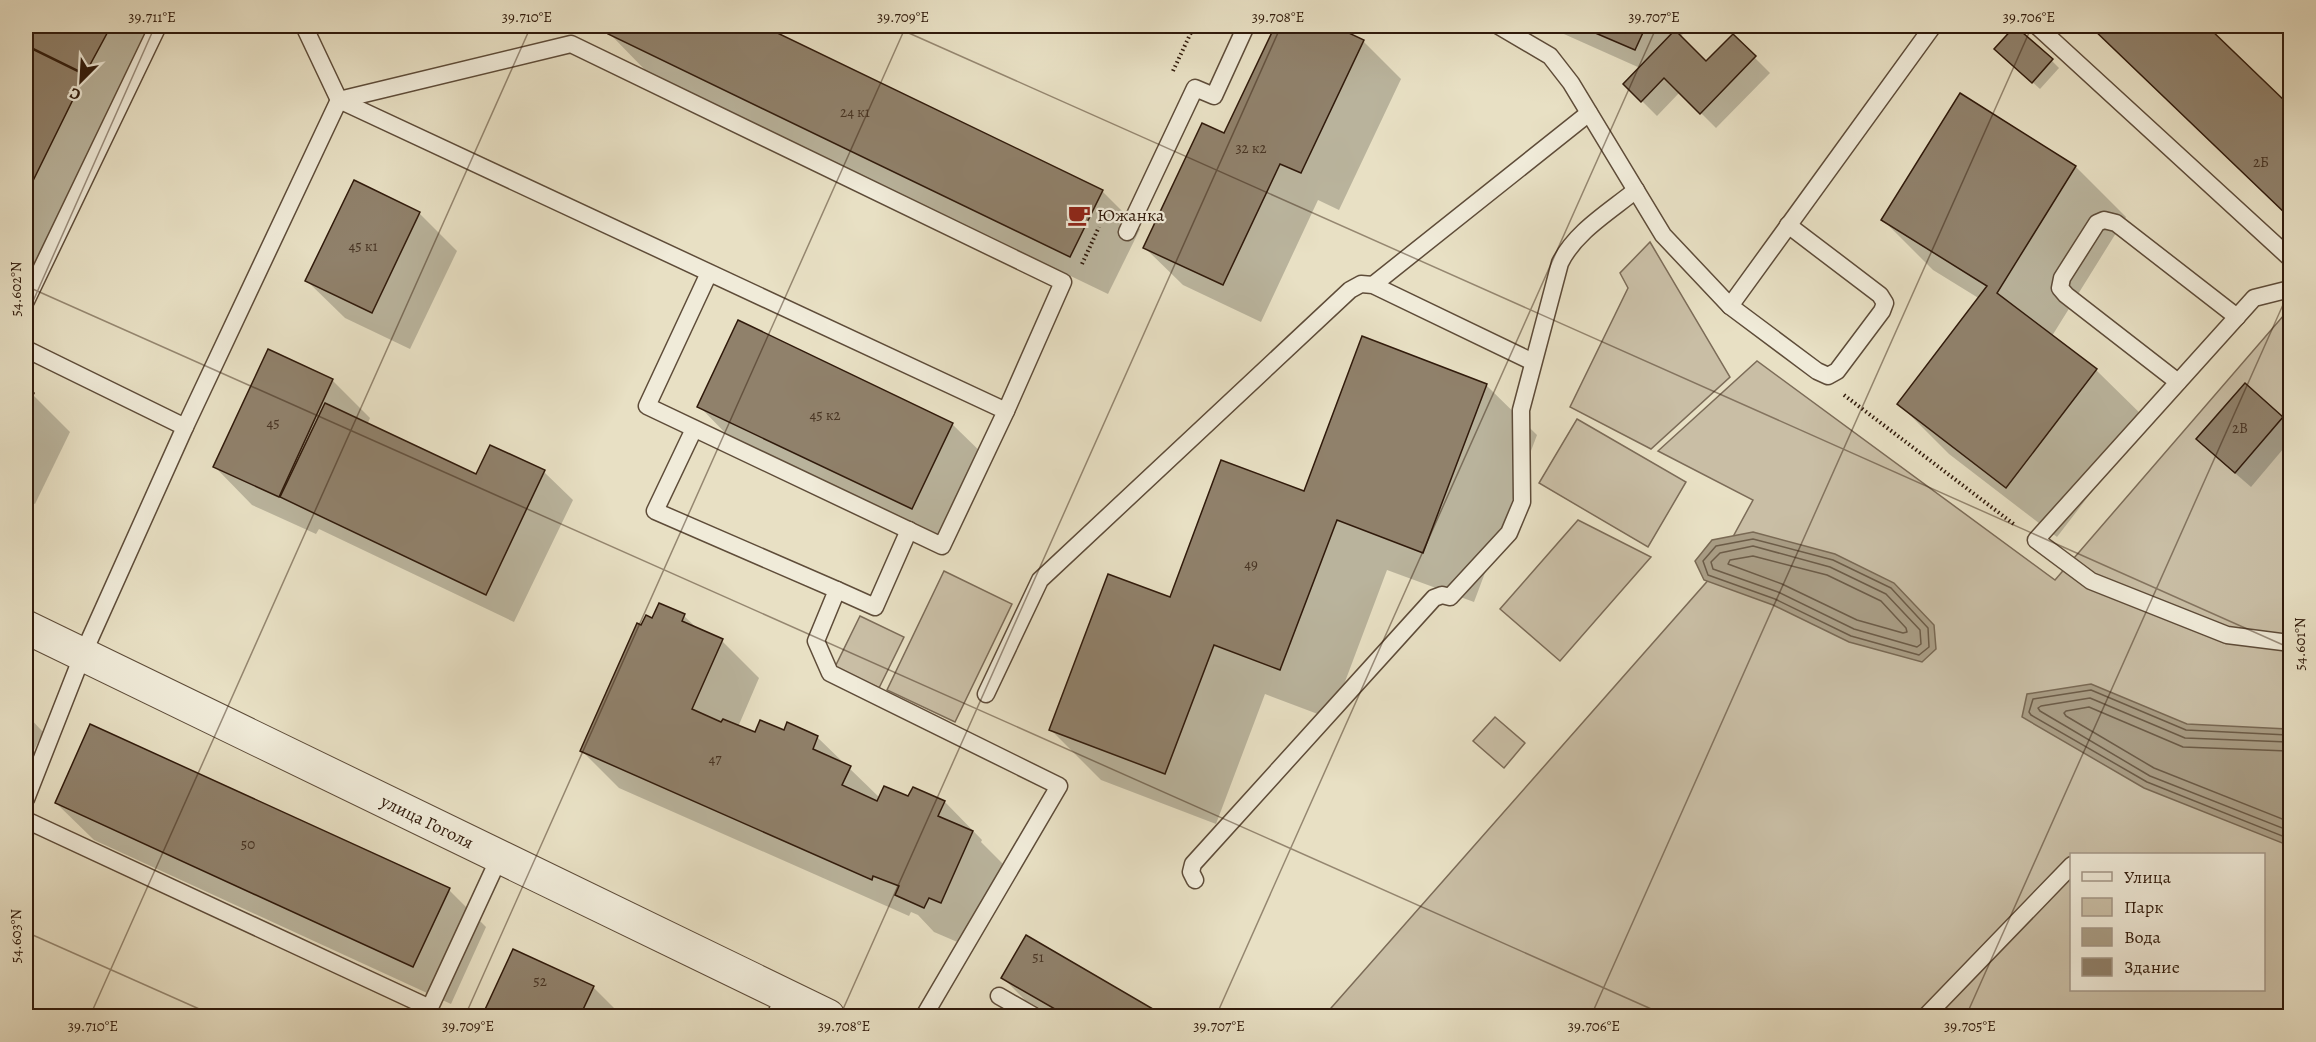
<svg xmlns="http://www.w3.org/2000/svg" width="2316" height="1042" font-family="Alegreya,serif">
  <style>
    .green { fill: #c9bea5; stroke: #7c6c58; stroke-width: 1.5; fill-rule: evenodd }
    .water { fill: #a99d85; stroke: #796954; stroke-width: 1.5 }
    .shadow { fill: #0003 }
    .lines { fill: none; stroke-linecap: round; stroke-linejoin: round }
    .shore { stroke: #6c5c48; stroke-width: 1.5 }
    .building { fill: #90816b; stroke: #301a0b; stroke-width: 1.5 }
    .service-casing { stroke: #5e4c39; stroke-width: 19 }
    .minor-casing { stroke: #5e4c39; stroke-width: 35 }
    .path { stroke: #301a0b; stroke-width: 4; stroke-dasharray: 1.5 3; stroke-linecap: butt }
    .service { stroke: #f0ebd9; stroke-width: 16 }
    .minor { stroke: #f0ebd9; stroke-width: 33 }
    .ticks { fill: none; stroke: #301a0b; stroke-width: 1.5; stroke-opacity: 0.45 }
    .labels { text-anchor: middle; dominant-baseline: central; stroke-width: 4.5; stroke-linejoin: round; paint-order: stroke }
    .number-label { font-size: 15px; fill: #483423 }
    .poi-label { font-size: 18px; fill: #301a0b; stroke: #f0ebd9; text-anchor: start }
    .street-label { font-size: 18px; fill: #301a0b; stroke: #f0ebd9 }
    .neatline { fill: none; stroke: #301a0b; stroke-width: 2 }
    .ticks-label { font-size: 15px; text-anchor: middle; fill: #301a0b }
  </style>
  <rect width="100%" height="100%" fill="#e8e0c4"/>
  <filter id="stains"><feTurbulence type="fractalNoise" baseFrequency=".00333" numOctaves="4"/><feColorMatrix values="0 0 0 0 .2 0 0 0 0 .09 0 0 0 0 .02 0 0 0 .5 -.17"/></filter>
  <radialGradient id="worn" r=".72"><stop offset=".6" stop-color="#630" stop-opacity="0"/><stop offset="1" stop-color="#630" stop-opacity=".3"/></radialGradient>
  <g class="green">
    <path d="M1650,242L1730,377L1651,449L1570,407L1628,288L1620,273Z"/>
    <path d="M2290,308V1016H1324L1711,577L1753,500L1658,451L1757,361L2055,580ZM2072,854H2264V990H2072Z"/>
    <path d="M1577,419L1686,482L1648,547L1539,483Z"/>
    <path d="M1578,520L1651,557L1560,661L1500,609Z"/>
    <path d="M944,571L1012,604L955,722L887,690Z"/>
    <path d="M860,616L904,637L879,688L835,667Z"/>
    <path d="M1495,717L1525,743L1504,768L1473,741Z"/>
  </g>
  <g class="water">
    <path d="M1753,532L1835,554L1894,583L1934,625L1936,649L1922,662L1849,642L1773,605L1704,580L1695,561L1712,540Z"/>
    <path d="M2091,684L2187,724L2290,729V846L2144,788L2022,717L2027,694Z"/>
  </g>
  <g class="shadow">
    <path d="M26,26H168L122,112L26,309Z"/>
    <path d="M614,26H759L1102,191L1140,229L1108,294L647,72L610,34Z"/>
    <path d="M1276,26H1330L1363,41L1401,79L1339,210L1318,200L1261,322L1183,285L1145,248L1225,135Z"/>
    <path d="M1546,26H1686L1681,38L1706,63L1733,36L1770,73L1716,128L1680,92L1657,116L1625,84L1640,68Z"/>
    <path d="M2092,26H2204L2290,108V217Z"/>
    <path d="M2003,56L2051,60L2059,68L2040,89Z"/>
    <path d="M1960,95L2076,167L2126,217L2052,336L2096,370L2147,420L2057,537L1949,454L1899,404L1980,299L1933,270L1883,220Z"/>
    <path d="M354,182L419,213L457,251L410,349L345,318L307,281Z"/>
    <path d="M268,351L333,381L370,418L367,425L476,476L491,447L544,472L573,500L514,622L319,529L316,534L252,505L215,467Z"/>
    <path d="M1486,385L1537,435L1474,602L1387,570L1331,719L1265,694L1216,824L1101,780L1051,730L1170,599L1305,493Z"/>
    <path d="M2245,385L2290,426V441L2251,487L2213,454Z"/>
    <path d="M26,391L33,395L70,432L35,504L26,500Z"/>
    <path d="M699,406L952,424L990,461L950,545L736,444Z"/>
    <path d="M660,605L684,616L700,631L722,641L759,678L738,727L755,734L785,732L817,737L880,798L945,802L982,840L981,842L1009,870L979,940L967,935L962,944L934,932L918,915L911,912L909,916L619,788L582,751L642,627L653,620Z"/>
    <path d="M26,714L43,732L26,766Z"/>
    <path d="M56,803L449,890L486,927L451,1004L94,840Z"/>
    <path d="M1027,938L1152,1010L1159,1016H1054L1025,1000L1003,978Z"/>
    <path d="M514,951L593,987L622,1016H483Z"/>
  </g>
  <g class="lines">
    <g class="shore">
      <path d="M1753,539L1833,560L1891,588L1928,628L1929,647L1919,655L1851,636L1775,599L1708,575L1703,561L1716,546Z"/>
      <path d="M1753,546L1830,567L1886,594L1920,630L1921,644L1917,647L1854,629L1778,592L1713,569L1711,562L1720,553Z"/>
      <path d="M1753,556L1827,575L1881,601L1906,628L1907,632L1903,633L1857,620L1782,584L1728,564L1730,560Z"/>
      <path d="M2290,735L2186,730L2091,690L2033,699L2029,712L2031,715L2147,782L2290,839"/>
      <path d="M2290,742L2185,738L2090,698L2041,706L2038,708L2040,711L2150,776L2290,831"/>
      <path d="M2290,751L2183,747L2089,707L2066,711L2064,713L2066,716L2154,768L2290,822"/>
    </g>
  </g>
  <g class="building">
    <path d="M26,26H111L85,74L26,45Z"/>
    <path d="M612,26H763L1103,190L1070,257L608,34Z"/>
    <path d="M1275,26H1334L1364,40L1301,173L1280,164L1223,285L1143,248L1202,123L1224,133Z"/>
    <path d="M1579,26H1646L1635,50Z"/>
    <path d="M2015,26L2053,59L2032,83L1994,49Z"/>
    <path d="M2090,26H2207L2290,106V218Z"/>
    <path d="M1675,30L1706,61L1733,34L1756,56L1700,114L1664,78L1641,102L1623,84Z"/>
    <path d="M26,46L85,75L26,195Z"/>
    <path d="M1960,93L2076,166L1997,293L2097,369L2006,488L1897,404L1987,286L1881,220Z"/>
    <path d="M354,180L420,212L372,313L305,281Z"/>
    <path d="M738,320L953,423L912,509L697,407Z"/>
    <path d="M1362,336L1487,384L1423,553L1337,520L1280,670L1214,645L1165,774L1049,730L1108,574L1170,597L1221,460L1304,491Z"/>
    <path d="M268,349L333,379L279,497L213,467Z"/>
    <path d="M2245,383L2283,417L2235,473L2196,439Z"/>
    <path d="M26,389L34,393L26,410Z"/>
    <path d="M325,403L476,474L490,445L545,470L486,595L280,497Z"/>
    <path d="M659,603L685,614L682,621L723,639L692,709L721,722L723,719L755,732L760,720L784,730L787,722L818,736L813,749L851,766L842,785L877,801L884,786L908,796L913,787L945,801L938,816L973,831L941,903L929,898L924,908L895,895L899,886L873,876L872,880L580,751L637,623L641,625L646,615L652,618Z"/>
    <path d="M90,724L450,888L413,967L55,803Z"/>
    <path d="M1026,935L1153,1009L1149,1016H1067L1001,978Z"/>
    <path d="M513,949L594,986L580,1016H482Z"/>
  </g>
  <g class="lines">
    <g class="service-casing">
      <g id="service">
        <path d="M304,26L339,100L571,44L1063,282L1006,411"/>
        <path d="M1499,26L1550,56L1571,83L1663,235L1730,306L1817,371L1828,376L1837,371L1882,311L1885,303L1880,295L1788,225"/>
        <path d="M2037,26L2290,258"/>
        <path d="M1127,232L1195,88L1214,96L1246,26"/>
        <path d="M1373,285L1589,113"/>
        <path d="M2290,289L2254,298L2036,540L2091,581L2227,635L2290,643"/>
        <path d="M26,301L158,26"/>
        <path d="M1730,306L1933,26"/>
        <path d="M26,349L185,427L83,654L26,799"/>
        <path d="M2178,382L2066,295L2060,288L2062,278L2097,223L2104,220L2116,223L2237,317"/>
        <path d="M185,427L339,100L1006,411L942,546L647,406L709,273"/>
        <path d="M694,429L655,511L837,590L816,641L830,673L1059,786L924,1016"/>
        <path d="M837,590L875,607L909,530"/>
        <path d="M986,694L1040,580L1350,290L1361,284L1373,285L1533,362"/>
        <path d="M26,820L430,1008"/>
        <path d="M1195,880L1191,872L1193,864L1434,598L1442,595L1450,597L1509,533L1522,502L1521,410L1560,263C1575,232 1609,212 1636,190"/>
        <path d="M999,996L1034,1016"/>
        <path d="M426,1016L500,856"/>
        <path d="M775,1016L785,995"/>
        <path d="M1926,1016L2072,865"/>
      </g>
    </g>
    <g class="minor-casing">
      <g id="minor">
        <path id="s1" d="M26,627L828,1016"/>
      </g>
    </g>
    <g class="path">
      <path d="M1173,71L1194,26"/>
      <path d="M1082,264L1099,227"/>
      <path d="M1844,395L2015,525"/>
    </g>
    <use href="#service" class="service"/>
    <use href="#minor" class="minor"/>
  </g>
  <path class="ticks" d="M893,26L2290,648M26,286L1667,1016M26,317L155,26M26,932L215,1016M90,1016L531,26M465,1016L906,26M840,1016L1281,26M1216,1016L1657,26M1591,1016L2032,26M1966,1016L2290,289"/>
  <defs>
    <g id="cafe-bare" transform="scale(1.8)"><path d="M-5.5-4.5H6V0H3Q3 3.5 0 3.5H-2.5Q-5.5 3.5-5.5 0ZM3-3.2v2h1.7v-2ZM-6 4.5H4V6H-6Z" fill="#8f2418" stroke="#f0ebd9" stroke-width="2.5" paint-order="stroke"/></g>
  </defs>
  <g fill-rule="evenodd">
    <use href="#cafe-bare" x="1079" y="215"/>
  </g>
  <g class="labels">
    <g class="number-label">
      <text x="855" y="112">24 к1</text>
      <text x="1251" y="148">32 к2</text>
      <text x="2261" y="162">2Б</text>
      <text x="363" y="246">45 к1</text>
      <text x="825" y="415">45 к2</text>
      <text x="273" y="423">45</text>
      <text x="2240" y="428">2В</text>
      <text x="1251" y="564">49</text>
      <text x="715" y="759">47</text>
      <text x="248" y="844">50</text>
      <text x="1038" y="957">51</text>
      <text x="540" y="981">52</text>
    </g>
    <g class="poi-label">
      <text x="1097" y="215">Южанка</text>
    </g>
    <g class="street-label">
      <text stroke="none"><textPath href="#s1" startOffset="446">улица Гоголя</textPath></text>
    </g>
  </g>
  <rect width="2316" height="1042" fill="none" stroke="#e8e0c4" stroke-width="66"/>
  <rect x="2070" y="853" width="195" height="138" fill="#f0ebd9" stroke="#a39787" stroke-width="1.5"/>
  <rect x="2082" y="872" width="30" height="9" fill="#f0ebd9" stroke="#a39787" stroke-width="1.5"/>
  <text x="2124" y="883" font-size="18" fill="#301a0b">Улица</text>
  <rect x="2082" y="898" width="30" height="18" fill="#c9bea5" stroke="#a39787" stroke-width="1.5"/>
  <text x="2124" y="913" font-size="18" fill="#301a0b">Парк</text>
  <rect x="2082" y="928" width="30" height="18" fill="#a99d85" stroke="#a39787" stroke-width="1.5"/>
  <text x="2124" y="943" font-size="18" fill="#301a0b">Вода</text>
  <rect x="2082" y="958" width="30" height="18" fill="#90816b" stroke="#a39787" stroke-width="1.5"/>
  <text x="2124" y="973" font-size="18" fill="#301a0b">Здание</text>
  <g transform="translate(81 81) rotate(204)" stroke="#f0ebd9" stroke-width="4.5" paint-order="stroke">
  <path d="M0-4.5L10 22L0 15L-10 22Z" fill="#301a0b"/>
  <text y="-9" font-size="16" font-weight="bold" text-anchor="middle" fill="#301a0b">С</text>
  </g>
  <rect x="33" y="33" width="2250" height="976" class="neatline"/>
  <g class="ticks-label">
    <text x="152" y="22">39.711°E</text>
    <text x="527" y="22">39.710°E</text>
    <text x="903" y="22">39.709°E</text>
    <text x="1278" y="22">39.708°E</text>
    <text x="1654" y="22">39.707°E</text>
    <text x="2029" y="22">39.706°E</text>
    <text transform="translate(16 289) rotate(-90)" y="5">54.602°N</text>
    <text transform="translate(2300 644) rotate(-90)" y="5">54.601°N</text>
    <text transform="translate(16 936) rotate(-90)" y="5">54.603°N</text>
    <text x="93" y="1031">39.710°E</text>
    <text x="468" y="1031">39.709°E</text>
    <text x="844" y="1031">39.708°E</text>
    <text x="1219" y="1031">39.707°E</text>
    <text x="1594" y="1031">39.706°E</text>
    <text x="1970" y="1031">39.705°E</text>
  </g>
  <rect width="100%" height="100%" filter="url(#stains)"/>
  <rect width="100%" height="100%" fill="url(#worn)"/>
</svg>
